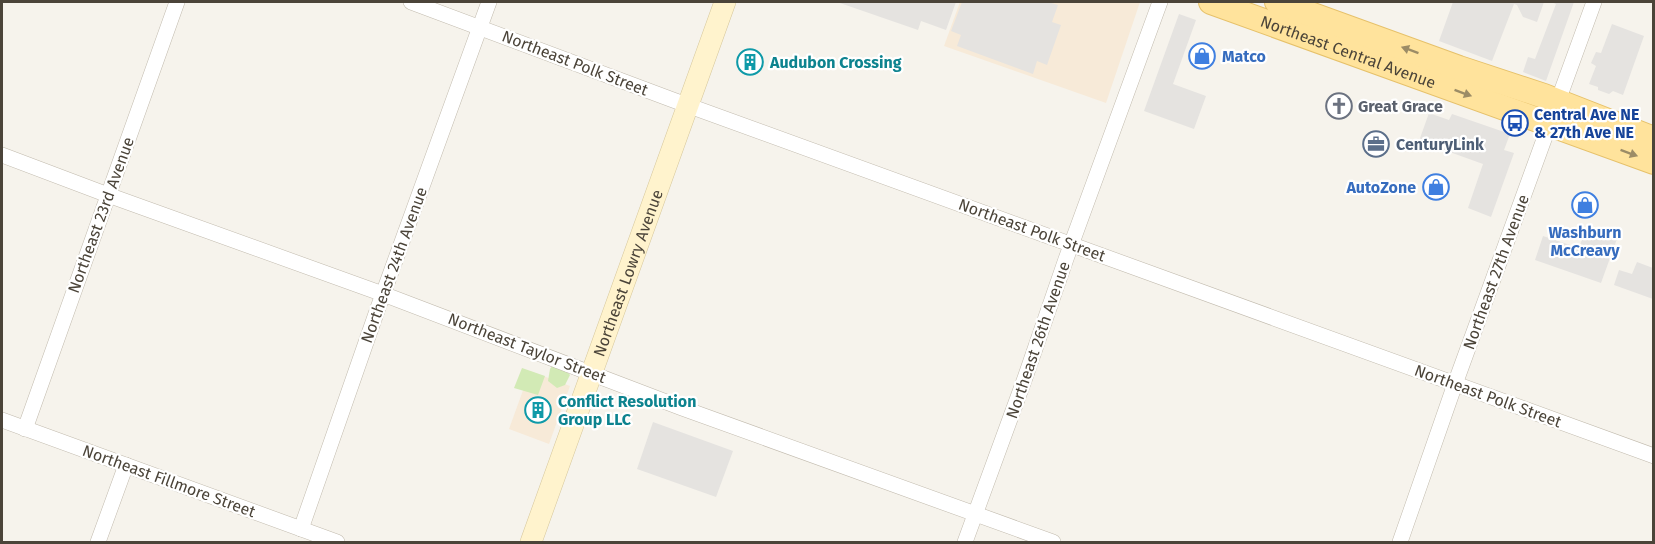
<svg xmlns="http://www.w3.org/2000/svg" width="1655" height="544" font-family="'Fira Sans',sans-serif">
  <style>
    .commercial { fill: #f7ead8 }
    .green { fill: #d2eab5 }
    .parking { fill: #e5e3e0 }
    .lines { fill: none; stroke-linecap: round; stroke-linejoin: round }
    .street-casing { stroke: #c2bbae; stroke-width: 16 }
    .secondary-casing { stroke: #d6c79b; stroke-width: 22 }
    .primary-casing { stroke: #e6c16a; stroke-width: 26 }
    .street { stroke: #fff; stroke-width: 15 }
    .secondary { stroke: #fff3cd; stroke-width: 21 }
    .primary { stroke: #ffe39c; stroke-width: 24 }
    .oneway { fill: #9c8c66 }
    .labels { text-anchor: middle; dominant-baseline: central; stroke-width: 4.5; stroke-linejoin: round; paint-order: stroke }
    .street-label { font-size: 16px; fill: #4b4439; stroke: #fff }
    .shop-label { font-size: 16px; font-weight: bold; fill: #366cbe; stroke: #fff; text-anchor: start }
    .culture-label { font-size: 16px; font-weight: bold; fill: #0d838f; stroke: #fff; text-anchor: start }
    .worship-label { font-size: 16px; font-weight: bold; fill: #5b616d; stroke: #fff; text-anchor: start }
    .transit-label { font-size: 16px; font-weight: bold; fill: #164399; stroke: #fff; text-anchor: start }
    .service-label { font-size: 16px; font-weight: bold; fill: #4e5e75; stroke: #fff; text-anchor: start }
  </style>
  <rect width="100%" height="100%" fill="#f6f3ec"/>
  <g class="commercial">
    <path d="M960,2H1140L1106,103L944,46Z"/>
    <path d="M530,371L570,386L549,444L509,429Z"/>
  </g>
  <g class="green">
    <path d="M554,363L564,368L570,375L565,385L557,388L548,381L550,369Z"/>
    <path d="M522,368L545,376L538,395L514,388Z"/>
  </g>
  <g class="parking">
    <path d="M837,2H956L946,30L921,21L918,30Z"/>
    <path d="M962,2H1048L1058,5L1052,22L1061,25L1047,65L1037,61L1033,74L957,46L961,35L951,31Z"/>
    <path d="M1453,2H1544L1537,22L1523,17L1517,5L1514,4L1492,61L1439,41Z"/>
    <path d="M1551,2H1574L1546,81L1523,72L1528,57L1535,59L1556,4Z"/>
    <path d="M1179,14L1196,20L1173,84L1206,96L1194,129L1144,111Z"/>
    <path d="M1612,24L1644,36L1623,95L1613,91L1609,94L1598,90V87L1589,84L1596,66L1591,63L1596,52L1601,53Z"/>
    <path d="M1429,113L1449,120L1452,114L1510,134L1504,150L1514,153L1491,217L1468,208L1483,164L1419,141Z"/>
    <path d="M1587,225L1618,236L1601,283L1535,260L1543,236L1579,248Z"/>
    <path d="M1637,262L1653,268V299L1614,285L1619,270L1632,274Z"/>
    <path d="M653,422L733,451L716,497L637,469Z"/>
  </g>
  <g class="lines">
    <g class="street-casing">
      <g id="street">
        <path d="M411,2L673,100L1654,456"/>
        <path d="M2,155L108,195L383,294L682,408L1053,542"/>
        <path d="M2,420L337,542"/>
        <path d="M25,429L177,2"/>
        <path d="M301,529L378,308L489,2"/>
        <path d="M98,542L126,465"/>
        <path d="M965,542L1025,378L1066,259L1160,2"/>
        <path d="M1400,542L1455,384L1594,2"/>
      </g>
    </g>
    <g class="secondary-casing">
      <g id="secondary">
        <path id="s1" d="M531,542L725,2"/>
      </g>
    </g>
    <g class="primary-casing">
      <g id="primary">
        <path id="s2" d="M1211,2L1654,162"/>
        <path d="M1277,2L1459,68L1544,96L1654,139"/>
      </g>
    </g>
    <use href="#street" class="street"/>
    <use href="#secondary" class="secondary"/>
    <use href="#primary" class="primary"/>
  </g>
  <defs><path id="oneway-solid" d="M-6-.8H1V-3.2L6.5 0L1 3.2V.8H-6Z" transform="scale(1.5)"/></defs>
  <g class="oneway">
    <use href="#oneway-solid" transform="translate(1410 50) rotate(-160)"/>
    <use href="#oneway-solid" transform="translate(1463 93) rotate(20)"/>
    <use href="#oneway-solid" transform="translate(1629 153) rotate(20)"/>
  </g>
  <defs>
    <g id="shop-ring" transform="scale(1.35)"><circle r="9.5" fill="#fff" stroke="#3f7fe0" stroke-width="1.5"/><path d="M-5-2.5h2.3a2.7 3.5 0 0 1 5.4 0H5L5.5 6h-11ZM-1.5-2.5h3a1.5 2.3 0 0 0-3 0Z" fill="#3f7fe0"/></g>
    <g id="building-ring" transform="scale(1.35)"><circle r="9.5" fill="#fff" stroke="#0f9aa8" stroke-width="1.5"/><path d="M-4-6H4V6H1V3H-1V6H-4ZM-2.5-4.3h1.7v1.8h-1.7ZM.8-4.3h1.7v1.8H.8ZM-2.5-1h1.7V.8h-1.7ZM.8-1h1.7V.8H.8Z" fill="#0f9aa8"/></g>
    <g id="church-ring" transform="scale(1.35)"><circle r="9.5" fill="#fff" stroke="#6b7280" stroke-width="1.5"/><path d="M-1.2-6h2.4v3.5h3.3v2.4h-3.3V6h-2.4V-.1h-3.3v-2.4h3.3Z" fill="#6b7280"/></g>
    <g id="bus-ring" transform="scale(1.35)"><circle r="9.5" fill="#fff" stroke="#1a4fb4" stroke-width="1.5"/><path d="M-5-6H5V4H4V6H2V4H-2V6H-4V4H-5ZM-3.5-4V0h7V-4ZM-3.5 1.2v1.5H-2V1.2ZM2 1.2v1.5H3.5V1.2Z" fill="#1a4fb4"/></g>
    <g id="office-ring" transform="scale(1.35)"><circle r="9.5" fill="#fff" stroke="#5c6f8a" stroke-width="1.5"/><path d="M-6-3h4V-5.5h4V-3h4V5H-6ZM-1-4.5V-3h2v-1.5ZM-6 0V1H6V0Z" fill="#5c6f8a"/></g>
  </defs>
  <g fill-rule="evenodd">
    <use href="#shop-ring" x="1202" y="56"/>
    <use href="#building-ring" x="750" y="62"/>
    <use href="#church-ring" x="1339" y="106"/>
    <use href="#bus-ring" x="1515" y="123"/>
    <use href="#office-ring" x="1376" y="144"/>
    <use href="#shop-ring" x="1436" y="187"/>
    <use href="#shop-ring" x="1585" y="205"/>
    <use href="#building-ring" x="538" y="410"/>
  </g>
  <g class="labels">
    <g class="street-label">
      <text stroke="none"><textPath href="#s2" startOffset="146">Northeast Central Avenue</textPath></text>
      <text transform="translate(575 63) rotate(21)">Northeast Polk Street</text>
      <text transform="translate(101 215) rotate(-70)">Northeast 23rd Avenue</text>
      <text transform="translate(1032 230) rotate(20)">Northeast Polk Street</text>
      <text transform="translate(394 265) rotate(-70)">Northeast 24th Avenue</text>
      <text stroke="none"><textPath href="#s1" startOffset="286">Northeast Lowry Avenue</textPath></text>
      <text transform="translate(1496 272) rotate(-70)">Northeast 27th Avenue</text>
      <text transform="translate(1038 340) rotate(-71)">Northeast 26th Avenue</text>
      <text transform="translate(527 348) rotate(21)">Northeast Taylor Street</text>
      <text transform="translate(1488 396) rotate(20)">Northeast Polk Street</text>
      <text transform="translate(169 481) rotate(20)">Northeast Fillmore Street</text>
    </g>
    <g class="shop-label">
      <text x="1222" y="56">Matco</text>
      <text x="1416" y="187" text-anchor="end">AutoZone</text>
      <text x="1585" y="232" text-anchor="middle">Washburn<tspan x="1585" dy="18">McCreavy</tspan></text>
    </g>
    <g class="culture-label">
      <text x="770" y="62">Audubon Crossing</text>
      <text x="558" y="401">Conflict Resolution<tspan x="558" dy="18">Group LLC</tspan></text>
    </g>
    <g class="worship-label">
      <text x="1358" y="106">Great Grace</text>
    </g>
    <g class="transit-label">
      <text x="1534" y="114">Central Ave NE<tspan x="1534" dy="18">&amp; 27th Ave NE</tspan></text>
    </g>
    <g class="service-label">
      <text x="1396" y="144">CenturyLink</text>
    </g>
  </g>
  <rect width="1655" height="544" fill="none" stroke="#4b4439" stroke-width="6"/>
</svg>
